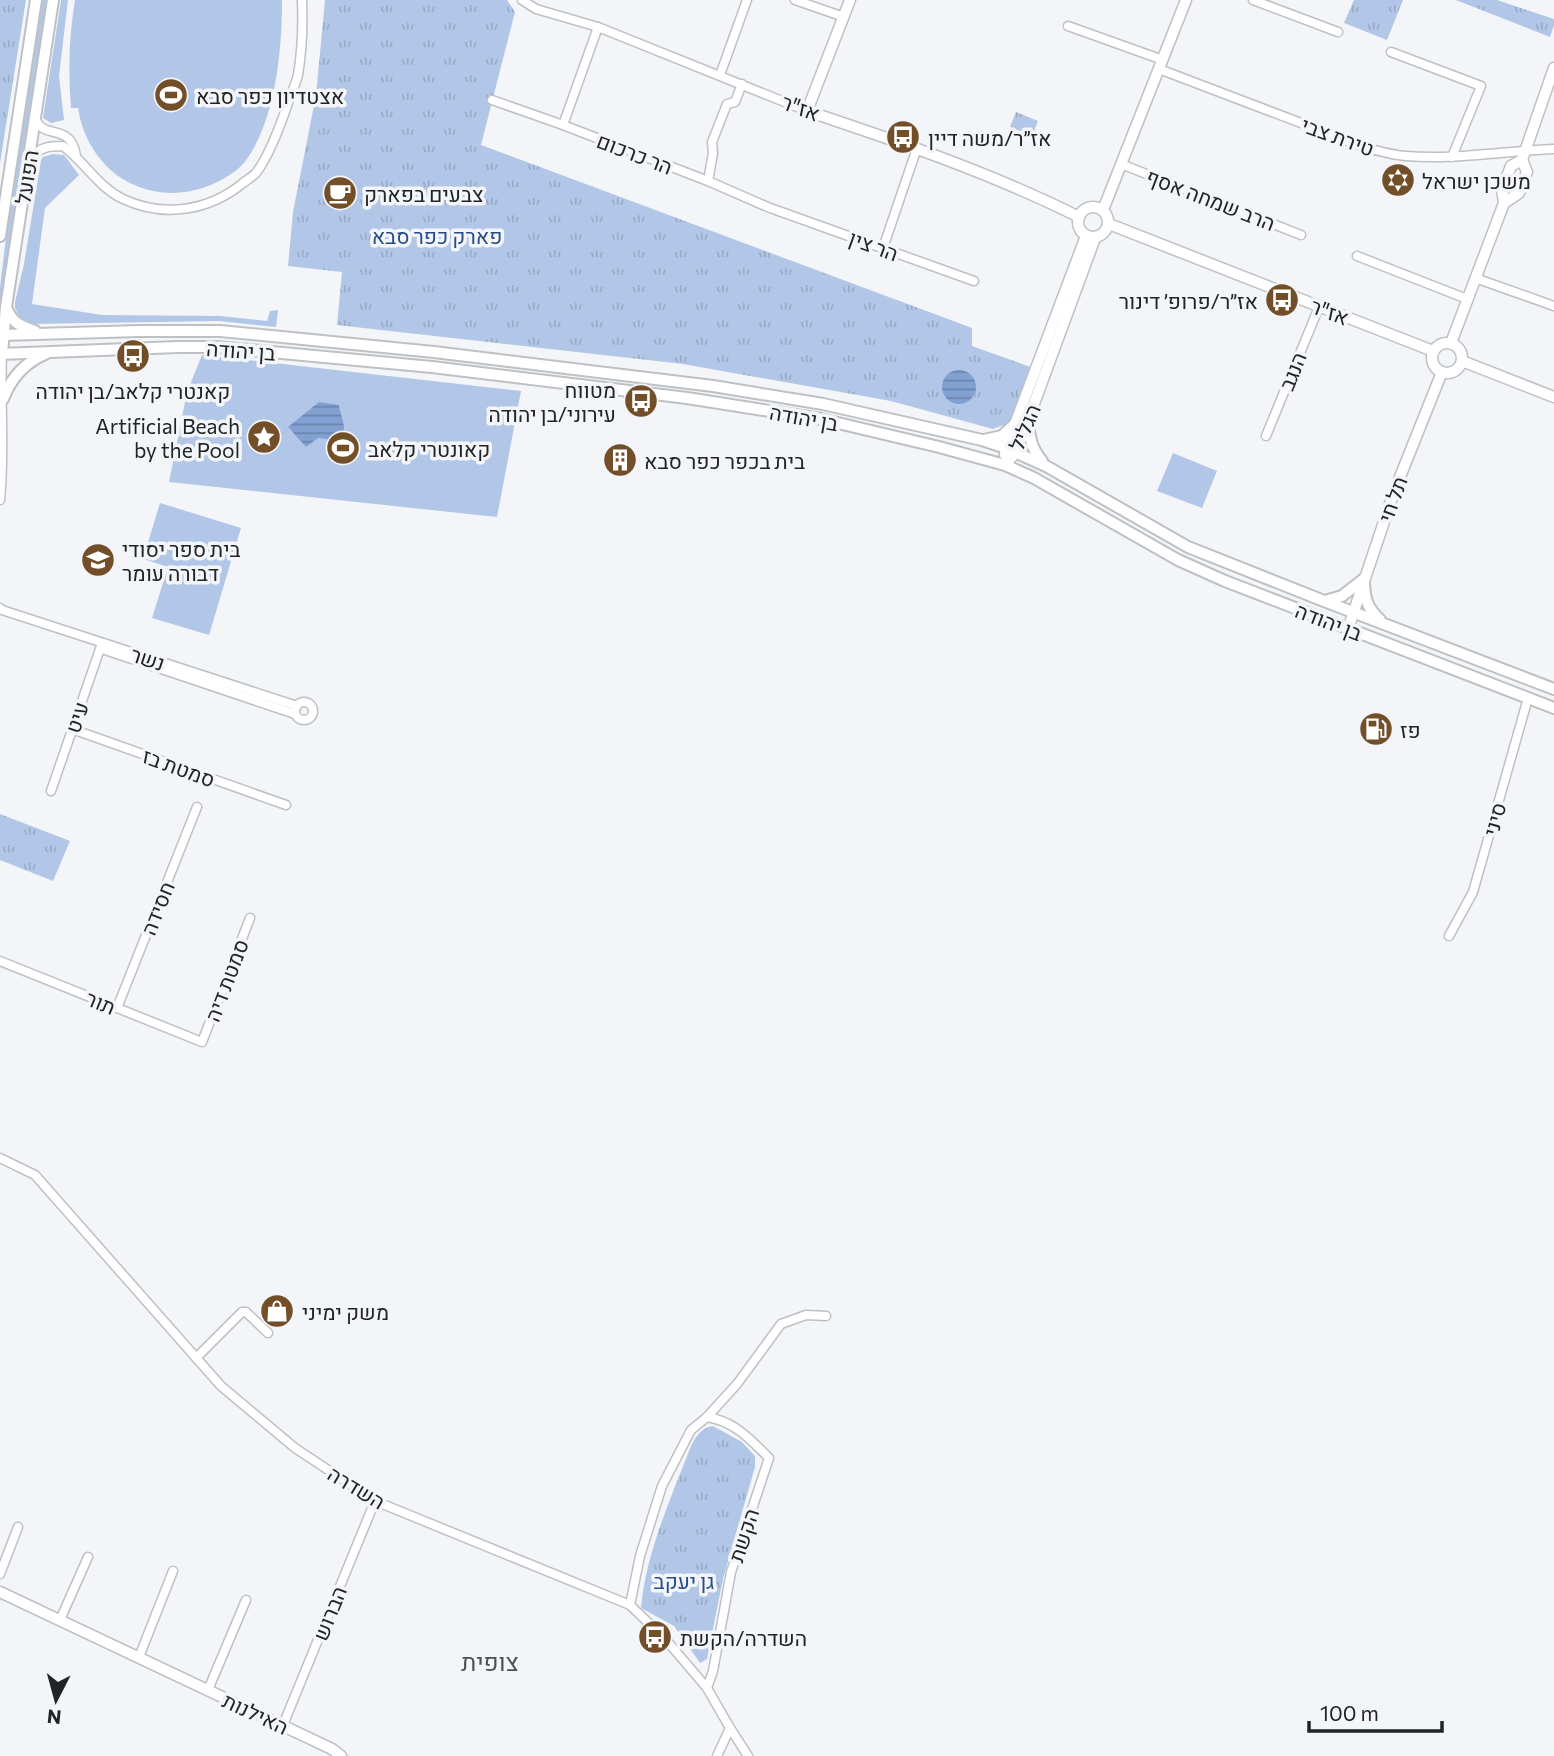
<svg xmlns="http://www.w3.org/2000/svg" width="1554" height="1756" font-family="Commissioner,Heebo,sans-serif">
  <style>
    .grass { fill: #b2c7e7 }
    .park { fill: url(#park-tufts) }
    .water { fill: url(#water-rules) }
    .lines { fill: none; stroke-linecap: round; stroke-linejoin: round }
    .minor-casing { stroke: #bec1c4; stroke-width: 11 }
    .tertiary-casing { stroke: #bec1c4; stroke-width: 13 }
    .secondary-casing { stroke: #bec1c4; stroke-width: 14 }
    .minor { stroke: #fff; stroke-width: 8 }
    .tertiary { stroke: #fff; stroke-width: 10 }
    .secondary { stroke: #fff; stroke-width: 10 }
    .labels { text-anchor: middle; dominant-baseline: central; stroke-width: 7; stroke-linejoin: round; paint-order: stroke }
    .poi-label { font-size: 21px; fill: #222324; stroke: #f3f5f8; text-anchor: start }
    .street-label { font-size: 21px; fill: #222324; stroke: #f3f5f8 }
    .park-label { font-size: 21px; fill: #264d8a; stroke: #f3f5f8 }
    .quarter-label { font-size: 24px; fill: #4d4f51; stroke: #f3f5f8 }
  </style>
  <defs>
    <pattern id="park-tufts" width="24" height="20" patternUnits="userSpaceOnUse" patternTransform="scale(1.75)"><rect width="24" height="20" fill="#b2c7e7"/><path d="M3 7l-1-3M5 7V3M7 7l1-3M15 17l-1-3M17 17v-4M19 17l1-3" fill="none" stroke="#99abc6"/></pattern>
    <pattern id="water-rules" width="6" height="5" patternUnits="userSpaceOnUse" patternTransform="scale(1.75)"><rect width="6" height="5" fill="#82a1d2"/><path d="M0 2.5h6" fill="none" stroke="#6a83aa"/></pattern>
  </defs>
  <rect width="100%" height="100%" fill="#f3f5f8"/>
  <g class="grass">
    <path d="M41,0H48L0,319V287L9,213Z"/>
    <path d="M61,0H68L59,76L64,120L51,123L43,118Z"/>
    <path d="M75,0H282C282,50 276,117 247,159C240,170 224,179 213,184C151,211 88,174 78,108H71C68,72 69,36 75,0Z"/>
    <path d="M53,154L64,155L79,175L45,208L32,304L102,315L220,316L267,321L270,311L278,310L276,327L219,321L28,324L20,318L15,308V302L24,264L41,160L43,157Z"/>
    <path d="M202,355L521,391L497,517L169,482L187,392Z"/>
    <path d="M1173,453L1217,471L1202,508L1157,491Z"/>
    <path d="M160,503L241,528L209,635L152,618L168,567L143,559Z"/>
  </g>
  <g class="park">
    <path d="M0,0H26L0,163Z"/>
    <path d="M325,0H507L515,12L481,145L972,328V346L1033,368L1012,422L993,429L891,401L683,364L337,325L342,272L288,266L293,212L316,95Z"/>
    <path d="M1354,0H1403L1387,40L1344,23Z"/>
    <path d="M1456,0H1497L1554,19V25L1550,37Z"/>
    <path d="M1016,112L1038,121L1032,136L1010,127Z"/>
    <path d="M0,814L70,841L53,881L0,860Z"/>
    <path d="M713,1426L742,1442L755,1456V1467L723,1579L707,1659L700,1663L674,1626L641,1608C646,1552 671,1498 691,1446C696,1436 702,1427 713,1426Z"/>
  </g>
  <g class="water">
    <circle cx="959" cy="387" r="17"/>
    <path d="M319,402L339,405C340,414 345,423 344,433L335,440L318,438L306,447L288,427Z"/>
  </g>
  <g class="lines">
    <g class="minor-casing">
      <g id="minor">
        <path d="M522,0L536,9L598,27L807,111"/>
        <path d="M795,0L844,17"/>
        <path d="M1253,0L1338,32"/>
        <path d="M1068,26L1163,60"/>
        <path d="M1391,52L1481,86L1452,157"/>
        <path d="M1159,69L1364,147C1378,151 1392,155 1406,156C1455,160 1505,151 1554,149"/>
        <path d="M720,75L747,0"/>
        <path d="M492,100L563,125L598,27"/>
        <path d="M36,120C44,140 71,122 76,156"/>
        <path d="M563,125L708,181L770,208"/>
        <path d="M31,160C37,147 50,146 63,146C85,162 98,187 123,199C164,218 209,211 243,183C247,180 252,177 256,173C269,156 282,121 289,100C292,92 296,83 298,75C302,51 303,24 302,0"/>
        <path d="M1121,164L1301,235"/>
        <path d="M708,181L713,153L712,142L727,104L735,102L742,84"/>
        <path d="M773,209L974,281"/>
        <path d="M883,248L917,148"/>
        <path d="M1357,256L1467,299"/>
        <path d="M1475,278L1554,306"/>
        <path d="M1266,436L1319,307"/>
        <path d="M0,500C5,451 0,403 2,354"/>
        <path d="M0,608L2,610L297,706"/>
        <path d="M102,649L295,714"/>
        <circle cx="304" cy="711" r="9"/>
        <path d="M72,729L286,805"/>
        <path d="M51,791L102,643"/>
        <path d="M1449,936L1473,892L1528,698"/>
        <path d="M0,961L202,1042L250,918"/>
        <path d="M117,1008L197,807"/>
        <path d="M0,1158L35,1175L221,1386L295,1448L375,1501L630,1605L667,1641L707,1688L730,1728L748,1756"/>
        <path d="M196,1358L242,1312H246L268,1333"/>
        <path d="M707,1417C734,1421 750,1439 769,1458L731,1572L713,1671L707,1688"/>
        <path d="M0,1574L18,1527"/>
        <path d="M630,1605L640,1556L662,1486L691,1430L707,1417L737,1384L781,1324L806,1315L826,1316"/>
        <path d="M60,1620L88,1557"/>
        <path d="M139,1657L173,1571"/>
        <path d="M208,1690L246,1600"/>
        <path d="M283,1725L375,1501"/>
        <path d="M717,1756L730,1728"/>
      </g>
    </g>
    <g class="tertiary-casing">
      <g id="tertiary">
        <path d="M850,0L807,111C900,142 991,173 1079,217"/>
        <path d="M1504,203L1519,193L1527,172L1522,160"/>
        <circle cx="1093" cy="222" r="15"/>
        <path d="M1103,210L1186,0"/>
        <path d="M1109,224L1433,351"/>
        <path d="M1451,343L1504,203L1502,189L1511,166L1522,160L1554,68"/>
        <circle cx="1447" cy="358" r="15"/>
        <path d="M1462,361L1554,397"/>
        <path d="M1005,455L1006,448L1086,236"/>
        <path d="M1005,465L1016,452L1028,420L1095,238"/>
        <path d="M1348,629L1394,492L1442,372"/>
        <path d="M0,1592L332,1749L341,1756"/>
      </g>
    </g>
    <g class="secondary-casing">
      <g id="secondary">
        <path d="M0,236L36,0"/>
        <path d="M6,307C12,323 20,326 35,331"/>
        <path d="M3,335L139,331H220L434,352L713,386L823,404L982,440L1006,448L1046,466L1188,547L1324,601L1554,689"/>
        <path d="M0,354L178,347H218L432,367L687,398L821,419L939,447L1005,465L1034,478L1178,560L1225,581L1554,708"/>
        <path d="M2,354L6,307L53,0"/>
        <path d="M3,399C11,378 24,363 45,354"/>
        <path d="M1028,420C1029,436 1031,448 1042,461"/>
        <path d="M984,440L1002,436L1015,424"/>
        <path d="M1364,579C1364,596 1366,607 1380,620"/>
        <path d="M1325,601L1342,596L1364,579"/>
      </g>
    </g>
    <use href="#minor" class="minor"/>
    <use href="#tertiary" class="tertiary"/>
    <use href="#secondary" class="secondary"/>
  </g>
  <defs>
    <g id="stadium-disc" transform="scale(1.75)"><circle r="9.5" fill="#734f29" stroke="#f3f5f8"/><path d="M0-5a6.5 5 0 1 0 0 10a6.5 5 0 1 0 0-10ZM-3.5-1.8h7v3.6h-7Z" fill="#fff"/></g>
    <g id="bus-disc" transform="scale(1.75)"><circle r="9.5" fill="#734f29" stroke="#f3f5f8"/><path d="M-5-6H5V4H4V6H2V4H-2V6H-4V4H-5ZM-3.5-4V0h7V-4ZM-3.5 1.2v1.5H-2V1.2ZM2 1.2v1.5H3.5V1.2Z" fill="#fff"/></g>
    <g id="synagogue-disc" transform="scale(1.75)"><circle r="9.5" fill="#734f29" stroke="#f3f5f8"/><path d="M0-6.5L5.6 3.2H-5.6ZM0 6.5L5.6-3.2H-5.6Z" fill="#fff"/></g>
    <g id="cafe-disc" transform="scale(1.75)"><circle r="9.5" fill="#734f29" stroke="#f3f5f8"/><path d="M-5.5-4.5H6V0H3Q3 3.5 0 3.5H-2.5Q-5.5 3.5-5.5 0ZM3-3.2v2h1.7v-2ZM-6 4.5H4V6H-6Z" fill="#fff"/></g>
    <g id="sight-disc" transform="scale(1.75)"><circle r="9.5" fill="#734f29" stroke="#f3f5f8"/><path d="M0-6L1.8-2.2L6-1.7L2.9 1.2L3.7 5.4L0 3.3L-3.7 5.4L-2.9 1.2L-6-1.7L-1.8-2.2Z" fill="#fff"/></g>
    <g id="building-disc" transform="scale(1.75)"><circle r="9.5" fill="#734f29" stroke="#f3f5f8"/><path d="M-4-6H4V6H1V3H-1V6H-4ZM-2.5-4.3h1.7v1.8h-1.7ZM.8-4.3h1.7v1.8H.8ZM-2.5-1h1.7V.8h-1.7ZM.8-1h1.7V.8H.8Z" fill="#fff"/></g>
    <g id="school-disc" transform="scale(1.75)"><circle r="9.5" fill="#734f29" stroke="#f3f5f8"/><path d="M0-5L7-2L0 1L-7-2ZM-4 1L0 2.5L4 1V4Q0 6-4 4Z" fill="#fff"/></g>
    <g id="fuel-disc" transform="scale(1.75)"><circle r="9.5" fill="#734f29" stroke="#f3f5f8"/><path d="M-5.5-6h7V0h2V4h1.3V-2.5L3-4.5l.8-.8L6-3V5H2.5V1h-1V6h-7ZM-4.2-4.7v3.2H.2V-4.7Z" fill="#fff"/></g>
    <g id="shop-disc" transform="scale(1.75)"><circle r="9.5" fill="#734f29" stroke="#f3f5f8"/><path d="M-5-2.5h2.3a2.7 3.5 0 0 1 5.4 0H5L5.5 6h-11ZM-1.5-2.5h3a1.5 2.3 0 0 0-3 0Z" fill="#fff"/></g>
  </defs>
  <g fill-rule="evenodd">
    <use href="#stadium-disc" x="171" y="95"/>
    <use href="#bus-disc" x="903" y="137"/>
    <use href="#synagogue-disc" x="1398" y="180"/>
    <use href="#cafe-disc" x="340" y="193"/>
    <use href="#bus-disc" x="1282" y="300"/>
    <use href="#bus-disc" x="133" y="356"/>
    <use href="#bus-disc" x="641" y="401"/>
    <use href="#sight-disc" x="264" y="437"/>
    <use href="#stadium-disc" x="343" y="448"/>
    <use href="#building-disc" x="620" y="460"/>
    <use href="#school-disc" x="98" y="560"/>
    <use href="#fuel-disc" x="1376" y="729"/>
    <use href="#shop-disc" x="277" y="1311"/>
    <use href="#bus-disc" x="655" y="1637"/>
  </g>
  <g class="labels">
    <g class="poi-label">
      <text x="196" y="95">אצטדיון כפר סבא</text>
      <text x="928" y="137">אז״ר/משה דיין</text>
      <text x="1422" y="180">משכן ישראל</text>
      <text x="364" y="193">צבעים בפארק</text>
      <text x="1258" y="300" text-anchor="end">אז״ר/פרופ׳ דינור</text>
      <text x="616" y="389" text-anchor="end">מטווח<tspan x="616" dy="24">עירוני/בן יהודה</tspan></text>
      <text x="133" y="390" text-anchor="middle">קאנטרי קלאב/בן יהודה</text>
      <text x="240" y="425" text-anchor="end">Artificial Beach<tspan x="240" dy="24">by the Pool</tspan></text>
      <text x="368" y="448">קאונטרי קלאב</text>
      <text x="644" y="460">בית בכפר כפר סבא</text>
      <text x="122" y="548">בית ספר יסודי<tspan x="122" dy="24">דבורה עומר</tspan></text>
      <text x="1400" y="729">פז</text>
      <text x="302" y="1311">משק ימיני</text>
      <text x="680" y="1637">השדרה/הקשת</text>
    </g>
    <g class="street-label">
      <text transform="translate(801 107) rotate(21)">אז"ר</text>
      <text transform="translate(1338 136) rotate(20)">טירת צבי</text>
      <text transform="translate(635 153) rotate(21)">הר כרכום</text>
      <text transform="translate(26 177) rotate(-81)">הפועל</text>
      <text transform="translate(1211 199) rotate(21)">הרב שמחה אסף</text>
      <text transform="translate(874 245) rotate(20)">הר צין</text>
      <text transform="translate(1330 311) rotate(21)">אז"ר</text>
      <text transform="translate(241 350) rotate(4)">בן יהודה</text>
      <text transform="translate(1292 371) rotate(-68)">הנגב</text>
      <text transform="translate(804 417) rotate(10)">בן יהודה</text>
      <text transform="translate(1024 427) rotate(-67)">הגליל</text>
      <text transform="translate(1392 499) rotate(-70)">תל חי</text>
      <text transform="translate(1329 621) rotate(21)">בן יהודה</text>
      <text transform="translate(148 658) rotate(18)">נשר</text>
      <text transform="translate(76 717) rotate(-71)">עיט</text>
      <text transform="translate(179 767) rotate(20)">סמטת בז</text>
      <text transform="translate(1494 819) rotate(-74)">סיני</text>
      <text transform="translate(157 908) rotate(-68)">חסידה</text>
      <text transform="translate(226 980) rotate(-69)">סמטת דיה</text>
      <text transform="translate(101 1002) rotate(22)">תור</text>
      <text transform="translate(357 1487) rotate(31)">השדרה</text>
      <text transform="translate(743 1535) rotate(-72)">הקשת</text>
      <text transform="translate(329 1613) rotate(-68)">הברוש</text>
      <text transform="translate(256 1713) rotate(25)">האילנות</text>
    </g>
    <g class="park-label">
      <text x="437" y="235">פארק כפר סבא</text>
      <text x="684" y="1580">גן יעקב</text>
    </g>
    <g class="quarter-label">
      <text x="490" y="1661">צופית</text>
    </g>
  </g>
  <g transform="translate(56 1700) rotate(186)" stroke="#f3f5f8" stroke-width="5" paint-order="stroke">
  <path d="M0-5L12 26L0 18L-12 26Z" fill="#222324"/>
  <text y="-10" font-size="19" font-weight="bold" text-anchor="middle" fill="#222324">N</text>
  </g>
  <path d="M1309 1721v10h133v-10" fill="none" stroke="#222324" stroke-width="3.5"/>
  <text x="1320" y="1721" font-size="21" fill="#222324" stroke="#f3f5f8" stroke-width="5" paint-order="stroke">100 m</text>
</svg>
